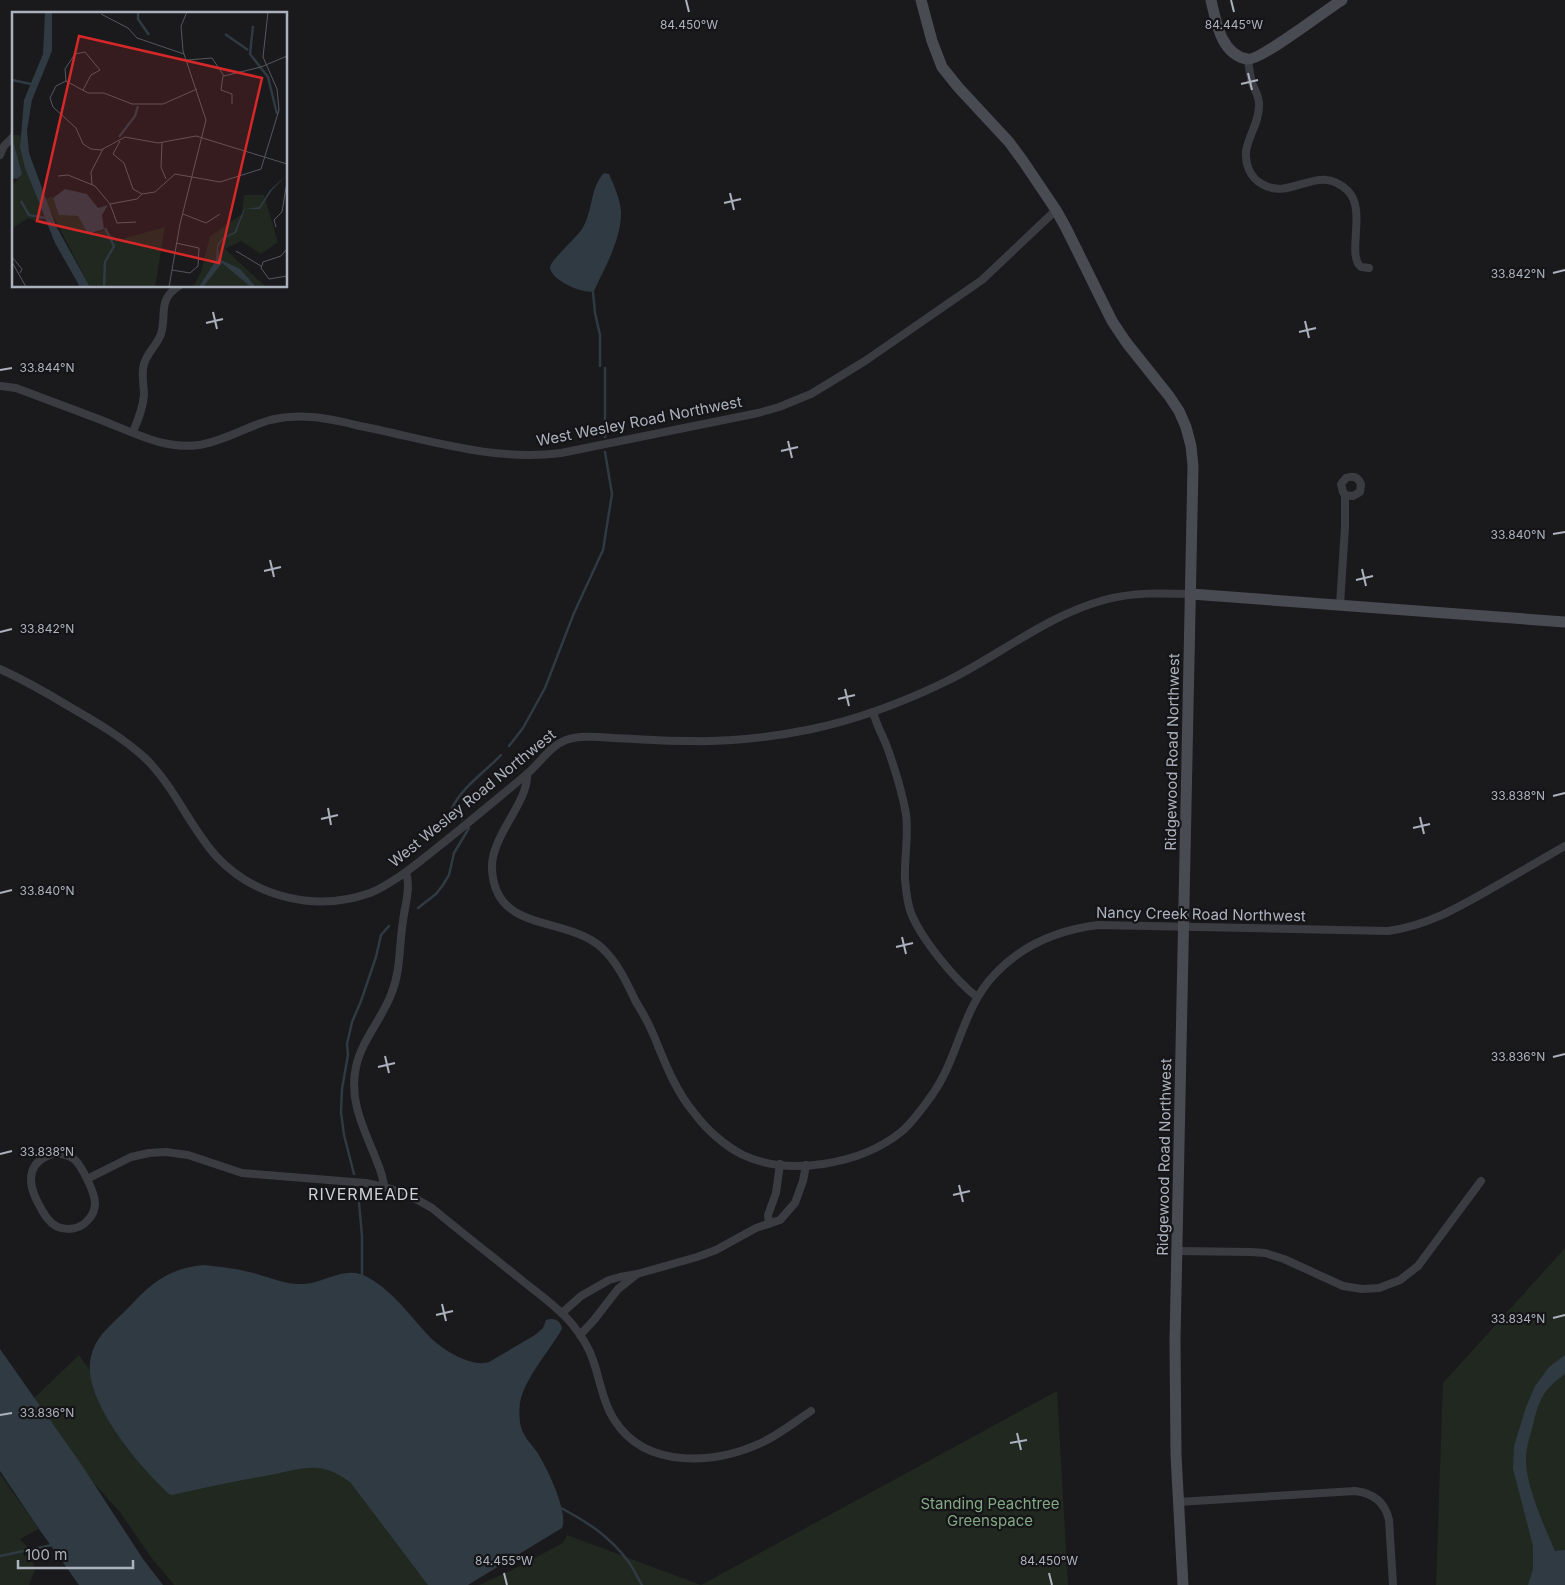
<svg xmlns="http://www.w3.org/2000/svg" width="1565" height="1585" font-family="Inter,sans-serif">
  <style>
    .green { fill: #202820 }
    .water { fill: #2f3a42 }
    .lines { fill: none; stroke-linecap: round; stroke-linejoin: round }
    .stream { stroke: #2f3a42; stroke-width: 2.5 }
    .street { stroke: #3b3c42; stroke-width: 8 }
    .secondary { stroke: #494b52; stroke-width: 11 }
    .ticks { fill: none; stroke: #acb2bd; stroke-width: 2 }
    .labels { text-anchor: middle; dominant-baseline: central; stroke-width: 4.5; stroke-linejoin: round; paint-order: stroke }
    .street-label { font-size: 15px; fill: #acb2bd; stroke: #151518 }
    .park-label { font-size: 15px; fill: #83a884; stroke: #151518 }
    .neighbourhood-label { font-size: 16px; letter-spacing: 1px; fill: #cdd1d8; stroke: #151518 }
    .inset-river { fill: none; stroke: #2f3a42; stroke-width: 2.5 }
    .inset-road { fill: none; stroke: #54575d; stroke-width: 1 }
    .view { fill: #d62828; fill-opacity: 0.15; stroke: #d62828; stroke-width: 2.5 }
    .inset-edge { fill: none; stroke: #acb2bd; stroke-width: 2.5 }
    .ticks-label { font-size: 12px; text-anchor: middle; fill: #acb2bd; stroke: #151518; stroke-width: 4.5; stroke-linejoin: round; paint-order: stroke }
  </style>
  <rect width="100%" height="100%" fill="#1a1a1d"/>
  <g class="green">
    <path d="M1565,1248V1585H1436L1443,1383Z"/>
    <path d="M79,1355L159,1467L302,1465L345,1470L452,1585H174L150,1556L120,1512L77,1465L31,1401Z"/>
    <path d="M1057,1391L1068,1585H479L512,1570L563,1543L567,1535L701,1585Z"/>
    <path d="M0,1474L39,1529L20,1539L29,1549L35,1569L29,1585H0Z"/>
  </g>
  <g class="water">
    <path d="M604,173L609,174C614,186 620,198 621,211C622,238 605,267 594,291C584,295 550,280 550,267C551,260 576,238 582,229C593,212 590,187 604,173Z"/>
    <path d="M204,1265C223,1267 241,1269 260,1275C275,1279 287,1285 304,1284C328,1282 346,1264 369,1278C394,1292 410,1316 429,1336C441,1349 471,1368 489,1362L535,1335L543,1328L546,1320C554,1317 561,1320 562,1329C550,1350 524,1379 520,1403C519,1411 519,1422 522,1430C525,1438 532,1445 537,1452C546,1466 569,1512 562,1528L468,1585H428L350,1482C340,1475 330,1469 318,1468C304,1467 289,1471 276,1474C241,1480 207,1487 172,1495L169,1494C140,1467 77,1395 92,1353C98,1333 116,1321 130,1306C152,1282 170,1268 204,1265Z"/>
    <path d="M0,1349L81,1464L143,1559L163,1585H79L39,1529L0,1471Z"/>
    <path d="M1565,1355V1374C1544,1389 1539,1399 1533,1425C1530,1436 1526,1447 1526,1459C1525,1484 1545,1528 1555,1551L1565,1550V1585H1528L1533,1569V1546L1513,1469L1514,1446L1526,1407L1535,1386L1549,1367Z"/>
  </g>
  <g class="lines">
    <g class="stream">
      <path d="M593,292L595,313L600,335V366"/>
      <path d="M605,437V368"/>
      <path d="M509,746L523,728L545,688L574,613L603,550L612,494L605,452"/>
      <path d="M462,819L452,808C463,786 485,772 501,755"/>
      <path d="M418,908L436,894L443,885L449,875L454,853L469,828"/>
      <path d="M354,1174L344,1135L341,1112L342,1089L348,1055L347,1044L352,1022L361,1001L376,957L381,935L389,926"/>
      <path d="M358,1191L362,1236V1275"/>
      <path d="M561,1508C589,1523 609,1536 628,1561C634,1569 637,1577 642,1585"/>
      <path d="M0,1556L52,1545"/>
    </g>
    <g class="street">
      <path d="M1248,60C1249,67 1250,75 1252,83C1255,90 1259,96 1259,104C1260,129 1238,144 1249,170C1252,176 1256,181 1262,184C1292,202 1318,161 1348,191C1367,210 1346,255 1361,267L1369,268"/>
      <path d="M0,155L4,146L14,136"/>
      <path d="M0,386L16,388C45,399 73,409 101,420C132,432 165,450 199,445C224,441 246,427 270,420C283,417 298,416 311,417C328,418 344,422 360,426C426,439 493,462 561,453L758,413L779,407L811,394L865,361L982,280L1056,210"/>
      <path d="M133,432C138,420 143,408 144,395C144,385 141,374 144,364C147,353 157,345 161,334C167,314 157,300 179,286"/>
      <path d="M1340,605L1345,527V495L1343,492L1341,484L1346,478C1353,475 1358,477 1361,484L1360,492L1353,496L1345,495"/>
      <path d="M0,669C24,680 47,693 70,707C96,722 122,737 145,758C175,787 189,826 216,856C255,898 316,912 370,893C383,888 394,880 406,872C447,841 487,807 527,774C540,763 550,746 566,740C580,735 599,737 614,738C639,739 666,741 692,741C732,742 773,737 812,729C859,719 904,702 947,681C1000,655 1046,616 1104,600C1133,592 1162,593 1191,594"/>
      <path d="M873,712C876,723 881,733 886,744C894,766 902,791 906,814C909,836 904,858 905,879C906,891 907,903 911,913C922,940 955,980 977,997"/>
      <path d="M527,774C529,802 490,837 492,869C495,934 566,915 602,948C618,963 627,983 636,1002C643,1013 649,1024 654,1036C665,1063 676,1092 695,1114C707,1130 725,1146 743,1155C790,1177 861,1164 901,1132C913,1122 923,1107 932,1095C959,1057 962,1008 995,974C1023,944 1058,930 1098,925L1388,931C1429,925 1459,907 1494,887C1518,873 1541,860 1565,846"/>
      <path d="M56,1153C63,1154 68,1155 74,1159C82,1166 95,1193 95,1203C95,1210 92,1216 88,1220C78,1232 57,1232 48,1219C44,1215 41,1208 38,1203C26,1180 28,1160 56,1153Z"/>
      <path d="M87,1179L131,1157L149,1153L166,1152L188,1155L242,1173L366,1183C390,1187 411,1195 432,1208C462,1233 493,1257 524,1282C540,1295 559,1308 572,1324C581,1335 589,1348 593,1360C600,1380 603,1403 615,1421C647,1470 716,1464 763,1442C780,1434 796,1421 811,1411"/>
      <path d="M384,1186C383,1174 378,1165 374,1154C362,1125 349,1098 356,1067C362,1039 383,1018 392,992C401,969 399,945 403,921C405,904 411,889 406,872"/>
      <path d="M769,1224L768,1215L776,1193L780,1164"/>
      <path d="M1177,1251L1251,1252L1265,1253L1284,1259L1343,1286L1362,1289L1379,1288L1400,1280L1418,1266L1481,1181"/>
      <path d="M562,1313L581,1296L609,1280L620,1277L637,1274L697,1257L716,1250L756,1228L780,1220L795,1203L803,1181L806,1165"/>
      <path d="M580,1335L594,1320L618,1289L637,1274"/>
      <path d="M1178,1502L1355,1491C1373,1493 1385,1502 1389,1520L1393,1585"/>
    </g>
    <g class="secondary">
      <path d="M921,0L932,41L942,67L958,87L1009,142L1023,161L1056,210L1066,228L1112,321L1126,342L1169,396L1179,411L1186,427L1191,446L1193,466L1175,1340L1176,1455L1183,1585"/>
      <path d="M1211,0C1216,22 1221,54 1247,59C1259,62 1327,9 1342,0"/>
      <path d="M1191,594L1565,622"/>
    </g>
  </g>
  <path class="ticks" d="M686,0L689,12M1231,0L1234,12M1248,73L1252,90M1241,84L1258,80M730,193L734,210M724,203L741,199M1553,273L1565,270M213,312L217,329M1305,321L1309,338M206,323L223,319M1299,332L1316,328M0,370L12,368M788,441L792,458M781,451L798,447M1553,534L1565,532M270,560L274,577M1362,569L1366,586M264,571L281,567M1356,580L1373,576M0,632L12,629M845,689L849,706M838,699L855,695M1553,796L1565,793M328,808L331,825M1420,817L1424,834M321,819L338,815M1413,828L1430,824M0,893L12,890M902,937L906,954M896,947L913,943M385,1056L389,1073M1553,1057L1565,1054M378,1067L395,1063M0,1154L12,1151M959,1185L963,1202M953,1195L970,1191M442,1304L446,1321M436,1315L453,1311M1553,1318L1565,1315M0,1415L12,1413M1017,1433L1021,1450M1010,1443L1027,1440M504,1573L507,1585M1049,1573L1052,1585"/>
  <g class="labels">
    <g class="street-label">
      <text transform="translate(639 421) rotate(-11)">West Wesley Road Northwest</text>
      <text transform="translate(1172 752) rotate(-89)">Ridgewood Road Northwest</text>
      <text transform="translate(472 798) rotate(-39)">West Wesley Road Northwest</text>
      <text transform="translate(1201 914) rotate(1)">Nancy Creek Road Northwest</text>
      <text transform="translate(1164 1157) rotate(-89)">Ridgewood Road Northwest</text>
    </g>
    <g class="park-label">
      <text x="990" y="1503">Standing Peachtree<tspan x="990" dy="17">Greenspace</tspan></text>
    </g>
    <g class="neighbourhood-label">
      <text x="364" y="1194">RIVERMEADE</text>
    </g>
  </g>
  <g transform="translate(12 12)">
    <rect width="275" height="275" fill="#1a1a1d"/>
    <path d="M0,123H8L13,155L31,203L27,210L16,206L0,217V168L2,171L7,166ZM232,183H252L266,230L249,242L229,229L213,237L254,275H181L189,260L198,224L230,202ZM40,184L46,199L68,205L78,222L92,218L106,228L153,215L143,275H78L33,188Z" fill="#202820"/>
    <path d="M40,0V39L20,88L15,118L17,141L44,214L78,275H68L43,231L13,156L8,135L12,88L31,42L33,0ZM0,125L10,162L5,167L0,166ZM275,163L260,178L248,197H233L224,221L211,227L206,235L207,247L228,257L244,275H239L210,251L191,275H187L204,248L205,233L210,226L222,220L232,197L247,195L258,178ZM53,177L75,182L86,196L96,193L90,203L92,217L76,222L66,204L47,203L41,186Z" fill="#2f3a42"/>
    <path class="inset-river" d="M126,0V7L137,23M241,14L238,42L256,65L265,102M213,22L236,38M0,68L19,72M107,125L123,104L126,94M9,189L17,203L33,206M92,275L93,250L102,234L93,216"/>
    <path class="inset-road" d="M89,2L116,16L125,26L172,42M175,48L200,46L212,64L249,55L275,44M211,64L209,78L220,82V92M54,69L53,57L63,42L73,40L88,58L79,63L71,78M185,77L151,92H120L92,81H76L54,69L44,74L38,86L41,95L64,116L71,132L79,137L89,138L113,125L146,131L184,124L275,152M108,129L101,142L112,151L121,177L130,182L143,180L163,162L208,170L249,157L267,98L265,77L251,45L256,0M150,130L149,155L154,167M46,164L56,163L83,174L98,192L105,211L124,210M80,173L79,160L91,137M98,192L125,187L130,182M171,202L194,211L208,202M264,215L262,208L270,200L274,175M275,237L269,244L251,250L249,256L257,267L275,264M224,239L249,254M0,245L10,257L8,261M0,250L14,275M160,258L178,261L186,254L187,236L164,231M157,275L168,212L194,108L171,39L169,14L175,0"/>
    <path class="view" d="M67,24L250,66L207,251L25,209Z"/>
    <rect width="275" height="275" class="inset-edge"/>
  </g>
  <g class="ticks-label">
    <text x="689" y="29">84.450°W</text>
    <text x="1234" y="29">84.445°W</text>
    <text x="1518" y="278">33.842°N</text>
    <text x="47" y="372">33.844°N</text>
    <text x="1518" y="539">33.840°N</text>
    <text x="47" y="633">33.842°N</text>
    <text x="1518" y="800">33.838°N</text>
    <text x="47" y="895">33.840°N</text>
    <text x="1518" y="1061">33.836°N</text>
    <text x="47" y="1156">33.838°N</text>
    <text x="1518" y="1323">33.834°N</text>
    <text x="47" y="1417">33.836°N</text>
    <text x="504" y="1565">84.455°W</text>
    <text x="1049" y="1565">84.450°W</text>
  </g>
  <path d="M18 1560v8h115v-8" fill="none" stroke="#acb2bd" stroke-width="2.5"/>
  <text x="25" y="1560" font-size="15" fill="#acb2bd" stroke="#151518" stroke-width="4" paint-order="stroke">100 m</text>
</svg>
